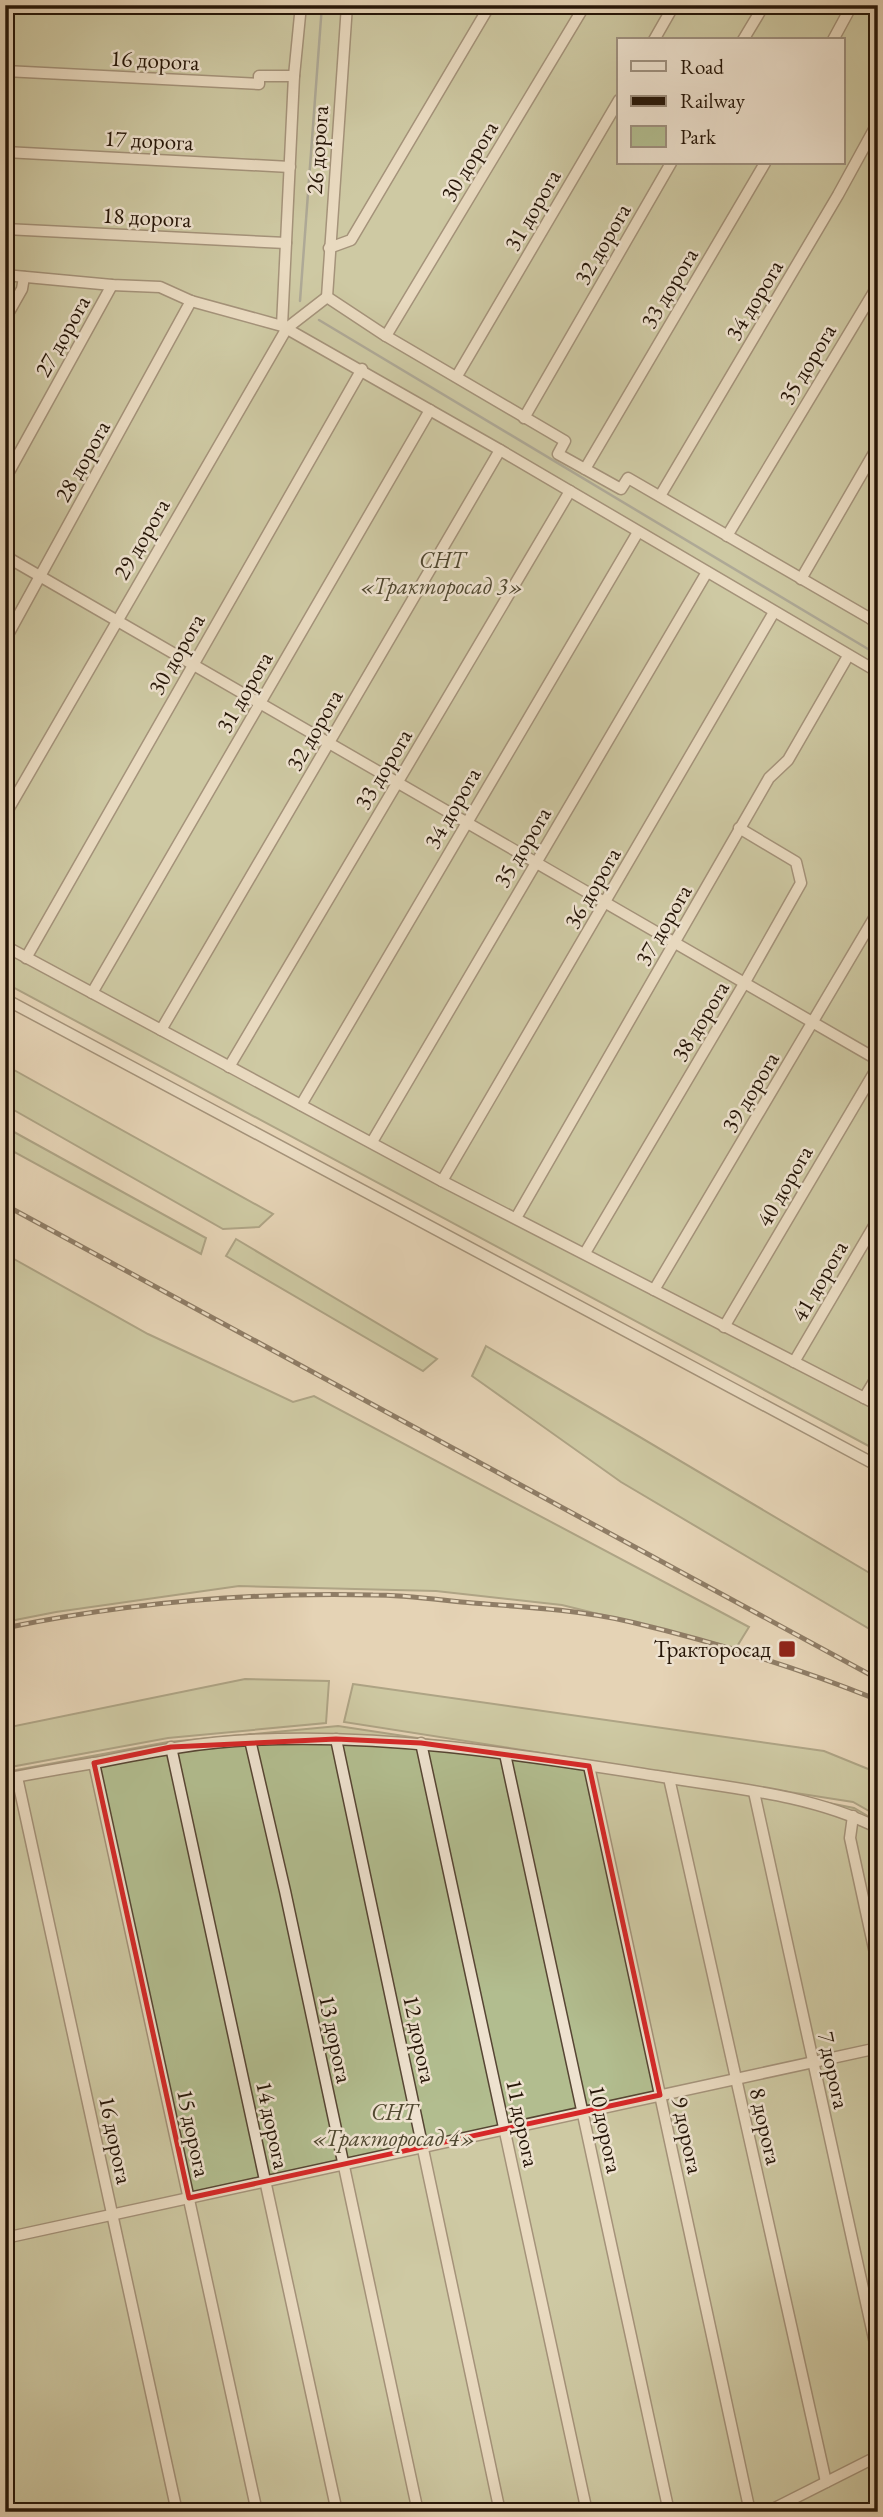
<svg xmlns="http://www.w3.org/2000/svg" width="883" height="2517" font-family="'EB Garamond',serif">
  <style>
    .green { fill: #b2bd8f; stroke: #6c6a4c; stroke-width: 2; fill-rule: evenodd }
    .lines { fill: none; stroke-linecap: round; stroke-linejoin: round }
    .stream { stroke: #6c7572; stroke-width: 2.5 }
    .minor-casing { stroke: #564533; stroke-width: 13 }
    .minor { stroke: #eee2cf; stroke-width: 10 }
    .rail-casing { stroke: #261608; stroke-width: 5 }
    .rail { stroke: #eee2cf; stroke-width: 2.5; stroke-dasharray: 8; stroke-linecap: butt }
    .marked { fill: none; stroke: #d62828; stroke-width: 5; stroke-linejoin: round }
    .poi-dot { fill: #8f2418; stroke: #eee2cf; stroke-width: 2.5 }
    .labels { text-anchor: middle; dominant-baseline: central; stroke-width: 5; stroke-linejoin: round; paint-order: stroke }
    .street-label { font-size: 23px; fill: #261608; stroke: #eee2cf }
    .park-label { font-size: 23px; font-style: italic; fill: #504830; stroke: #eee2cf }
    .poi-label { font-size: 23px; fill: #261608; stroke: #eee2cf; text-anchor: end }
  </style>
  <rect width="100%" height="100%" fill="#e5d3b5"/>
  <filter id="stains"><feTurbulence type="fractalNoise" baseFrequency=".00286" numOctaves="4"/><feColorMatrix values="0 0 0 0 .2 0 0 0 0 .09 0 0 0 0 .02 0 0 0 .5 -.17"/></filter>
  <radialGradient id="worn" r=".72"><stop offset=".6" stop-color="#630" stop-opacity="0"/><stop offset="1" stop-color="#630" stop-opacity=".3"/></radialGradient>
  <g class="green">
    <path d="M5,5H878V1451L5,983ZM619,40H843V163H619Z"/>
    <path d="M5,1065L273,1214L259,1227L223,1229L5,1105Z"/>
    <path d="M5,1127L206,1238L201,1254L5,1147Z"/>
    <path d="M236,1239L437,1359L423,1371L226,1256Z"/>
    <path d="M5,1254L148,1334L293,1402L314,1396L749,1627L736,1648L562,1605L436,1591L239,1586L56,1612L5,1622Z"/>
    <path d="M486,1346L878,1578V1634L621,1482L472,1376Z"/>
    <path d="M245,1679L329,1681L326,1723L168,1738L5,1768V1728Z"/>
    <path d="M353,1684L824,1751L878,1773V1816L853,1802L344,1722Z"/>
    <path d="M338,1726L763,1790L854,1808L878,1822V2512H5V1772L168,1742Z"/>
  </g>
  <g class="lines">
    <g class="stream">
      <path d="M300,301L322,5"/>
      <path d="M319,320L878,655"/>
    </g>
    <g class="minor-casing">
      <g id="minor">
        <path d="M221,5L258,7L259,5"/>
        <path d="M301,5L294,76L282,326L500,450L878,672"/>
        <path d="M654,40L674,5"/>
        <path d="M743,40L764,5"/>
        <path d="M833,40L852,5"/>
        <path d="M5,71L259,84V76H294"/>
        <path d="M5,152L290,167"/>
        <path d="M5,229L286,243"/>
        <path d="M329,248L351,240L490,5"/>
        <path d="M5,275L112,285L160,287L191,301L282,326"/>
        <path d="M327,297L386,336L565,441L558,454L621,489L628,478L878,623"/>
        <path d="M327,297L347,5"/>
        <path d="M5,319L22,289L24,277"/>
        <path d="M386,336L585,5"/>
        <path d="M457,376L619,100"/>
        <path d="M524,418L671,163"/>
        <path d="M585,469L765,163"/>
        <path d="M5,479L112,285"/>
        <path d="M660,496L838,195L878,122"/>
        <path d="M727,536L878,285"/>
        <path d="M5,556L878,1060"/>
        <path d="M801,579L878,446"/>
        <path d="M871,619L878,606"/>
        <path d="M5,640L191,301"/>
        <path d="M5,815L287,328L327,297"/>
        <path d="M5,946L442,1181L878,1405"/>
        <path d="M26,958L362,369"/>
        <path d="M92,993L430,410"/>
        <path d="M5,999L878,1466"/>
        <path d="M161,1030L500,450"/>
        <path d="M229,1067L570,491"/>
        <path d="M301,1105L638,532"/>
        <path d="M372,1142L707,572"/>
        <path d="M442,1181L774,612"/>
        <path d="M516,1218L769,778L788,760L848,656"/>
        <path d="M585,1253L745,982L801,883L796,862L739,828"/>
        <path d="M654,1290L877,913"/>
        <path d="M724,1327L878,1066"/>
        <path d="M794,1362L878,1219"/>
        <path d="M864,1398L878,1375"/>
        <path d="M336,1739L500,2512"/>
        <path d="M250,1740L285,1891L418,2512"/>
        <path d="M421,1743L587,2512"/>
        <path d="M171,1747L337,2512"/>
        <path d="M505,1754L669,2512"/>
        <path d="M94,1763L257,2512"/>
        <path d="M589,1766L750,2512"/>
        <path d="M17,1777L177,2512"/>
        <path d="M669,1778L826,2482"/>
        <path d="M5,1779C35,1773 64,1768 94,1763C146,1753 198,1742 251,1740C387,1733 522,1755 657,1776C730,1788 810,1794 878,1828"/>
        <path d="M754,1792L878,2357"/>
        <path d="M853,1816L850,1838L878,1967"/>
        <path d="M5,2238L878,2048"/>
        <path d="M767,2512L878,2456"/>
      </g>
    </g>
    <use href="#minor" class="minor"/>
    <g class="rail-casing">
      <g id="rail">
        <path d="M5,1205L878,1679"/>
        <path d="M5,1628C126,1603 250,1592 373,1595C407,1595 440,1600 473,1603C526,1607 579,1610 631,1622C715,1642 798,1668 878,1700"/>
      </g>
    </g>
    <use href="#rail" class="rail"/>
  </g>
  <path d="M0 0H883V2517H0ZM336,1739L421,1743L589,1766L660,2095L189,2198L94,1763L171,1747Z" fill="#e5d3b5" fill-opacity=".55" fill-rule="evenodd"/>
  <path class="marked" d="M336,1739L421,1743L589,1766L660,2095L189,2198L94,1763L171,1747Z"/>
  <rect class="poi-dot" x="778" y="1640" width="18" height="18" rx="3.5"/>
  <g class="labels">
    <g class="street-label">
      <text transform="translate(155 60) rotate(3)">16 дорога</text>
      <text transform="translate(149 140) rotate(3)">17 дорога</text>
      <text transform="translate(317 150) rotate(-86)">26 дорога</text>
      <text transform="translate(469 161) rotate(-59)">30 дорога</text>
      <text transform="translate(532 210) rotate(-60)">31 дорога</text>
      <text transform="translate(147 217) rotate(3)">18 дорога</text>
      <text transform="translate(602 244) rotate(-60)">32 дорога</text>
      <text transform="translate(669 288) rotate(-59)">33 дорога</text>
      <text transform="translate(754 300) rotate(-59)">34 дорога</text>
      <text transform="translate(62 336) rotate(-61)">27 дорога</text>
      <text transform="translate(807 364) rotate(-59)">35 дорога</text>
      <text transform="translate(82 461) rotate(-61)">28 дорога</text>
      <text transform="translate(141 539) rotate(-60)">29 дорога</text>
      <text transform="translate(176 654) rotate(-60)">30 дорога</text>
      <text transform="translate(244 692) rotate(-60)">31 дорога</text>
      <text transform="translate(314 730) rotate(-60)">32 дорога</text>
      <text transform="translate(383 769) rotate(-59)">33 дорога</text>
      <text transform="translate(452 808) rotate(-60)">34 дорога</text>
      <text transform="translate(522 847) rotate(-59)">35 дорога</text>
      <text transform="translate(592 888) rotate(-60)">36 дорога</text>
      <text transform="translate(663 925) rotate(-60)">37 дорога</text>
      <text transform="translate(700 1021) rotate(-59)">38 дорога</text>
      <text transform="translate(750 1092) rotate(-59)">39 дорога</text>
      <text transform="translate(784 1186) rotate(-60)">40 дорога</text>
      <text transform="translate(819 1281) rotate(-60)">41 дорога</text>
      <text transform="translate(336 2039) rotate(78)">13 дорога</text>
      <text transform="translate(420 2039) rotate(78)">12 дорога</text>
      <text transform="translate(834 2070) rotate(78)">7 дорога</text>
      <text transform="translate(523 2123) rotate(78)">11 дорога</text>
      <text transform="translate(273 2125) rotate(78)">14 дорога</text>
      <text transform="translate(766 2126) rotate(77)">8 дорога</text>
      <text transform="translate(606 2129) rotate(78)">10 дорога</text>
      <text transform="translate(194 2133) rotate(78)">15 дорога</text>
      <text transform="translate(688 2135) rotate(78)">9 дорога</text>
      <text transform="translate(116 2140) rotate(78)">16 дорога</text>
    </g>
    <g class="park-label">
      <text x="442" y="560">СНТ<tspan x="442" dy="26">«Тракторосад 3»</tspan></text>
      <text x="394" y="2112">СНТ<tspan x="394" dy="26">«Тракторосад 4»</tspan></text>
    </g>
    <g class="poi-label">
      <text x="771" y="1649">Тракторосад</text>
    </g>
  </g>
  <rect width="883" height="2517" fill="none" stroke="#e5d3b5" stroke-width="28"/>
  <rect x="7" y="7" width="869" height="2503" fill="none" stroke="#261608" stroke-width="3.5"/>
  <rect x="14" y="14" width="855" height="2489" fill="none" stroke="#261608" stroke-width="2"/>
  <rect x="617" y="38" width="228" height="126" fill="#eee2cf" stroke="#9e907f" stroke-width="2"/>
  <rect x="631" y="61" width="35" height="10" fill="#eee2cf" stroke="#9e907f" stroke-width="2"/>
  <text x="680" y="74" font-size="21" fill="#261608">Road</text>
  <rect x="631" y="96" width="35" height="10" fill="#261608" stroke="#9e907f" stroke-width="2"/>
  <text x="680" y="108" font-size="21" fill="#261608">Railway</text>
  <rect x="631" y="126" width="35" height="21" fill="#b2bd8f" stroke="#9e907f" stroke-width="2"/>
  <text x="680" y="144" font-size="21" fill="#261608">Park</text>
  <rect width="100%" height="100%" filter="url(#stains)"/>
  <rect width="100%" height="100%" fill="url(#worn)"/>
</svg>
